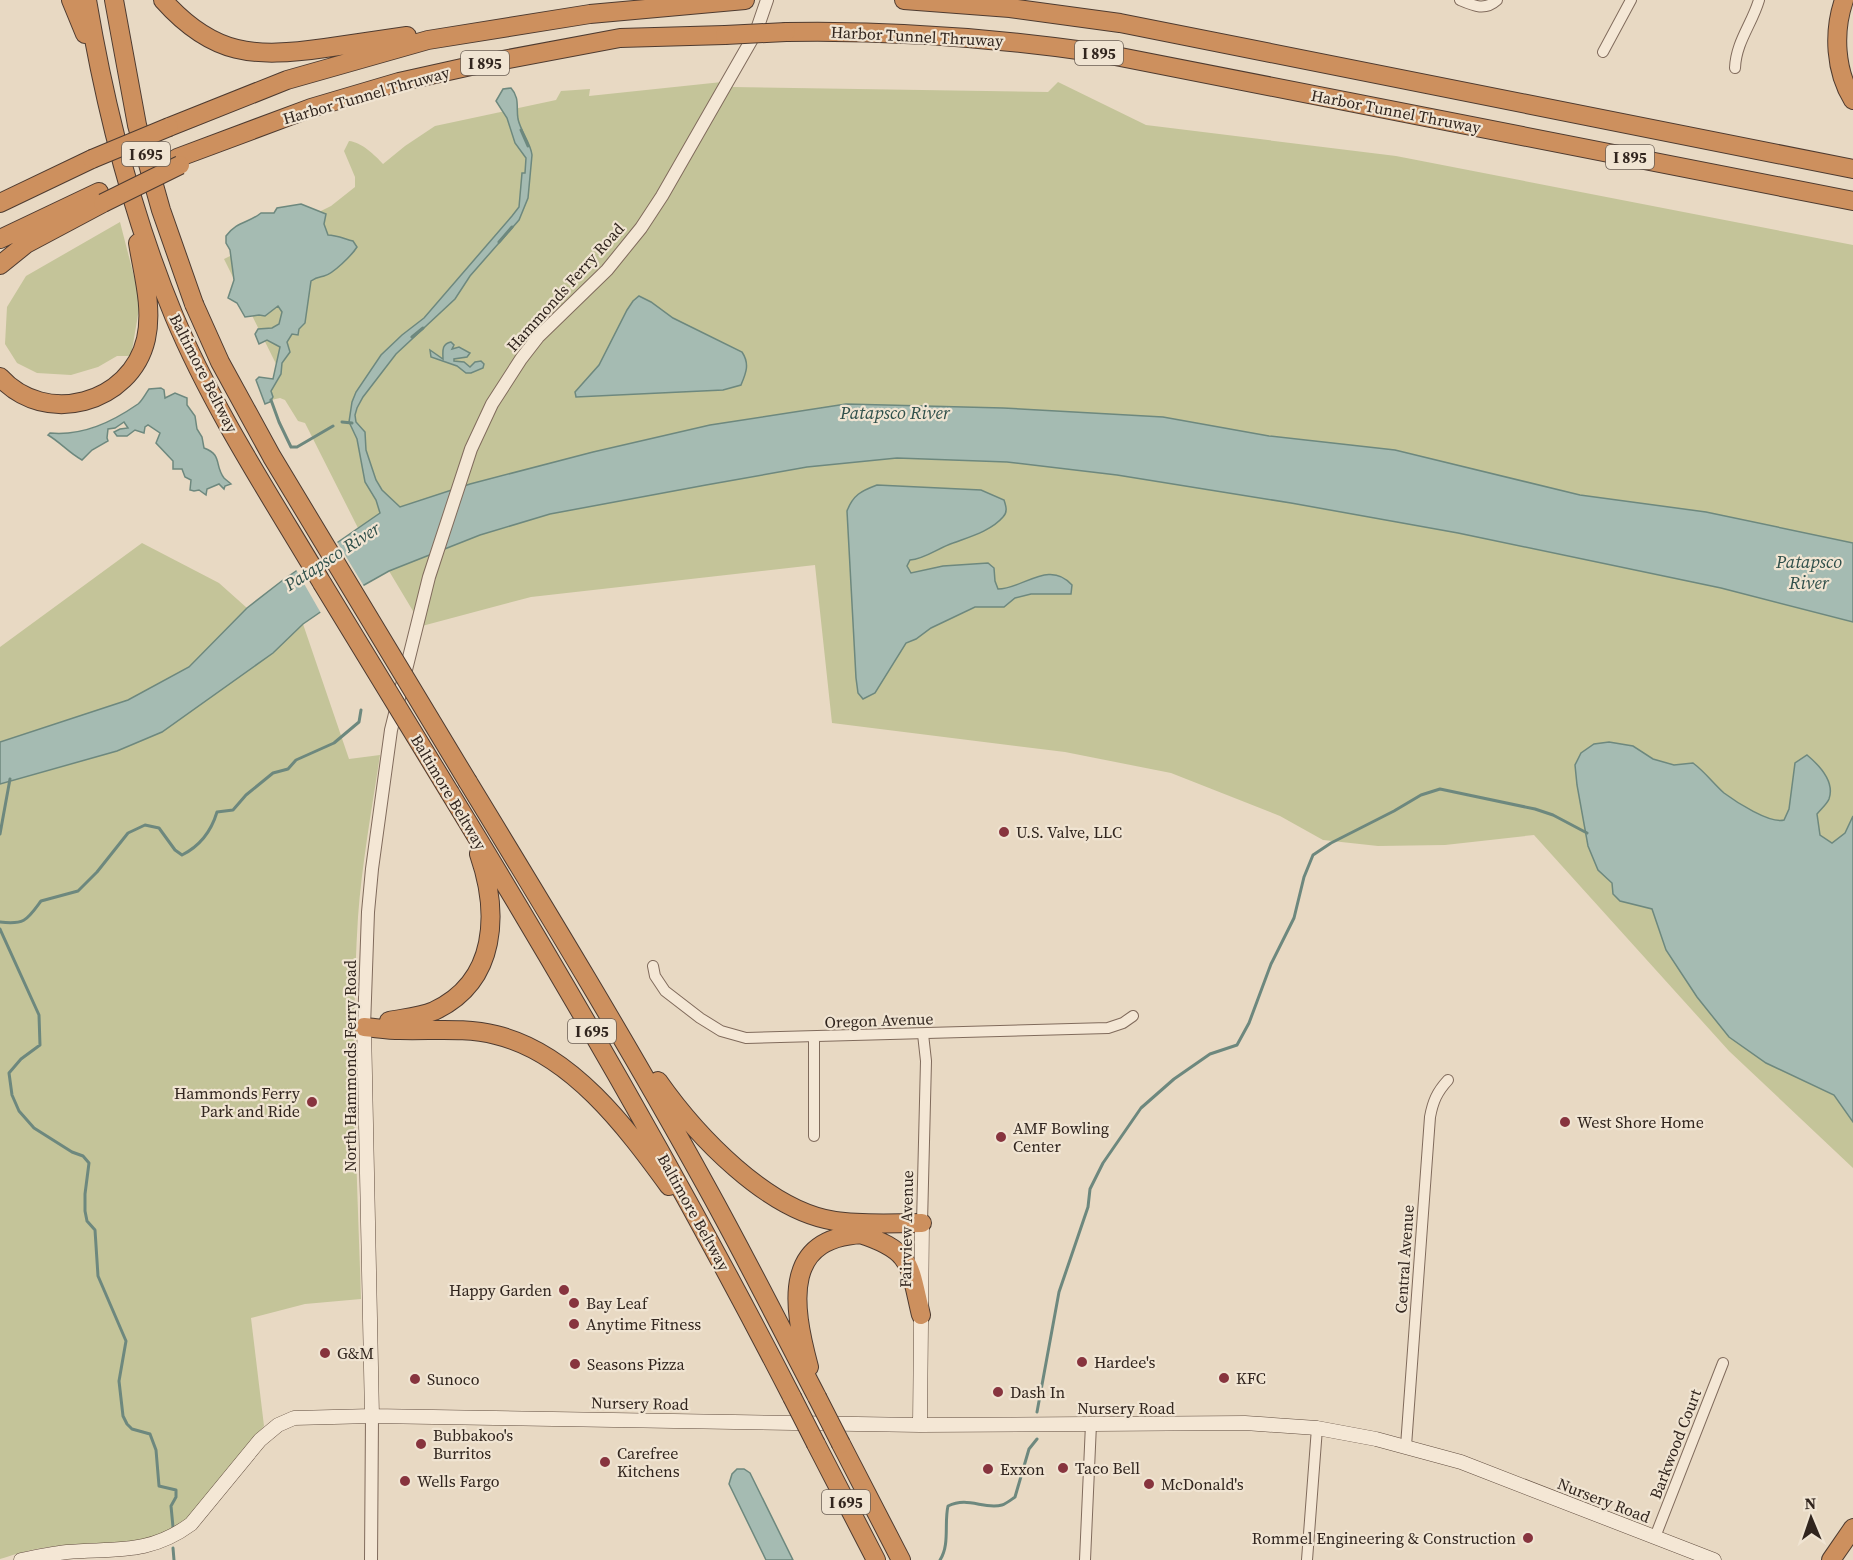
<svg xmlns="http://www.w3.org/2000/svg" width="1853" height="1560" font-family="'Source Serif 4',serif">
	<style>
		.green { fill: #c4c499 }
		.water { fill: #a5bbb2; stroke: #6d887e; stroke-width: 1.5 }
		.pier { fill: #e8d9c3 }
		.lines { fill: none; stroke-linecap: round; stroke-linejoin: round }
		.stream { stroke: #6d887e; stroke-width: 3 }
		.minor-casing { stroke: #806b5c; stroke-width: 12 }
		.tertiary-casing { stroke: #806b5c; stroke-width: 14 }
		.secondary-casing { stroke: #614d3f; stroke-width: 15 }
		.motorway-casing { stroke: #4e3b30; stroke-width: 20 }
		.minor { stroke: #f4e7d5; stroke-width: 10 }
		.tertiary { stroke: #f4e7d5; stroke-width: 12 }
		.secondary { stroke: #f4e7d5; stroke-width: 14 }
		.motorway { stroke: #cd905e; stroke-width: 18 }
		.motorway-bridge-casing { stroke: #4e3b30; stroke-width: 20; stroke-linecap: butt }
		.motorway-bridge { stroke: #cd905e; stroke-width: 18 }
		.poi-dot { fill: #87343e; stroke: #f0e4d2; stroke-width: 2 }
		.labels { text-anchor: middle; dominant-baseline: central; stroke-width: 4.5; stroke-linejoin: round; paint-order: stroke }
		.shield { fill: #f0e4d2; stroke: #6a5e54; stroke-width: 1.5 }
		.shield-label { font-size: 15px; font-weight: bold; fill: #31251e }
		.street-label { font-size: 16px; fill: #31251e; stroke: #f0e4d2 }
		.poi-label { font-size: 16px; fill: #31251e; stroke: #f0e4d2; text-anchor: start }
		.water-label { font-size: 18px; font-style: italic; fill: #2f4f4a; stroke: #f0e4d2 }
	</style>
	<rect width="100%" height="100%" fill="#e8d9c3"/>
	<path class="green" d="M722,82l10,5 316,5 10,-10 88,43 250,31 457,89v923l-124,-117 -195,-216 -89,10 -67,1 -55,-6 -43,-24 -109,-43 -106,-21 -233,-29 -17,-158 -284,32 -109,29 -33,-55 -31,-43 -53,-105 -7,-2 -13,-21 -5,-2 -9,2 2,-3 -2,-6 10,-17 -57,-115 107,-53 24,-19v-10l-11,-26 5,-10c12,1 26,14 34,23l22,-18 30,-20 121,-26 5,-9 29,-2 -1,7z
		M120,222l18,70 1,17 -8,47h-14l-19,11 -27,8 -34,-2 -20,-10 -12,-19 2,-37 19,-31z
		M142,543l77,40 28,25 56,16 46,135 31,-4c-8,53 -18,108 -22,162 -8,127 -1,254 3,382l-56,5 -54,14 13,108 -77,93c-40,31 -90,23 -138,28 -17,2 -33,7 -49,12v-912z"/>
	<path class="water" d="M511,88c9,10 5,19 7,31 3,13 13,25 14,36l-4,43 -9,22 -49,56 -15,23 -59,55 -33,43 -6,11 -2,7 1,7 9,10 1,18 10,30 6,10 18,17 70,-23 123,-32 117,-27 136,-21 157,4 160,9 106,19 126,14 185,45 126,17 147,31v79l-132,-34 -263,-55 -167,-30 -174,-28 -110,-13 -110,-4 -90,9 -101,18 -156,29 -70,21 -91,36 -48,27 -38,26 -30,29 -111,79 -45,19 -117,33v-42l128,-42 61,-33 58,-59 36,-28 97,-67 -4,-13 -11,-18 -8,-43 -8,-17 3,-20 4,-10 25,-37 21,-20 22,-17 88,-102 7,-9 3,-34h3l1,-15 -11,-15 -8,-25 -11,-17 7,-12z
		M301,204l25,10 -2,10 4,11c8,0 17,4 25,6l4,6c-5,8 -24,27 -33,29 -5,1 -8,1 -13,5l-6,42 -6,6 -1,6 -6,-1 -5,8 3,10 -8,11 -1,11 -10,17 2,6 -3,5 -5,2 -9,-24 3,-3 14,2 7,-32 -13,-7 -8,4 -4,-10 3,-5 14,-1 7,-4 3,-12 -4,-6 -13,10 -6,-1 -14,2 -8,-14 -9,-5 6,-18 -4,-30 -4,-7v-7c11,-15 23,-13 35,-23h13l3,-5z
		M639,296l12,6 22,16 69,34c8,12 4,21 -1,33l-18,5 -147,7 -1,-5 24,-27 28,-55 6,-9z
		M451,342l3,3 -2,4 7,-2 11,6 -3,4 -13,2v2l10,1 6,5 5,-5 6,-1 3,3 -1,4 -12,5h-5l-9,-7 -26,-9 -1,-7 13,9c0,-7 -2,-15 8,-17z
		M161,388l3,2 1,8 10,-5 12,5v7l8,11 2,13 5,8 2,11c19,7 10,17 20,30 2,2 5,4 7,6l-6,2 -1,3 -5,-5 -12,5 -1,6 -7,-5 -5,1 -4,-1 1,-10 -6,-3 -3,-8h-9v-8l-17,-18 4,-10 -12,-8 -3,2 -1,6 -9,-3 -8,6h-10l-3,-4 6,-3 8,-1 -4,-6 -9,6 -7,1 -1,9 1,3 -16,9 -10,10c-13,-7 -22,-18 -34,-25l2,-2c33,3 62,-11 88,-29 4,-3 8,-11 11,-15z
		M877,485l104,5 23,10c2,6 4,12 -1,17 -12,14 -34,20 -50,26 -15,5 -28,16 -43,17l-3,6 4,7 32,-7 45,-3 6,5 1,13 3,8c25,0 51,-30 74,-4l-1,9h-40l-16,4 -11,9h-29l-44,21 -15,11 -10,4 -31,50 -12,6 -5,-6 -2,-15 -9,-167c6,-16 14,-20 30,-26z
		M1609,742l24,4 20,13 21,6 19,-2c12,9 20,20 31,30 12,9 46,31 60,27l5,-11 6,-46 12,-8c12,10 28,27 22,44 -2,5 -8,10 -12,15l3,21 12,8 13,-10 8,-17v306l-19,-27 -68,-32 -37,-26 -32,-40 -31,-47 -14,-41 -32,-8 -7,-7 -1,-11 -14,-13 -10,-24 -11,-61 -2,-20 6,-12 13,-9z
		M737,1469h7l6,4 43,87h-27l-37,-76 3,-10z"/>
	<path class="pier" d="M336,540l29,48 -43,27 -27,-47z"/>
	<g class="lines">
		<path class="stream" d="M521,130l7,16
			M499,242l13,-15
			M412,337l11,-9
			M271,400l8,22 12,25h6l36,-21
			M342,422l10,1
			M0,834l10,-55
			M0,922c25,3 27,-2 41,-21l37,-10 19,-19 31,-39 17,-8 14,3 16,22 7,5c18,-9 29,-23 35,-43l16,-2 13,-15 27,-22 15,-4 8,-9 38,-17 25,-21 2,-12
			M0,929l39,86 1,30 -19,14 -12,14 3,22 7,16 15,17 38,24 11,4 6,7 -4,31v17l2,10 8,9 3,46 28,65 -7,40 4,35 4,8 5,5 18,5 6,16 3,36 17,4v7l-5,9 2,21
			M1037,1412l22,-120 29,-85 2,-18 13,-26 38,-55 33,-29 36,-25 27,-9 12,-22 22,-59 23,-46 10,-41 9,-22 18,-12 63,-32 27,-16 19,-6 95,20 18,6 34,18
			M173,1548l1,12
			M940,1560c10,-15 4,-37 8,-54 20,-10 36,4 54,-1 4,-1 10,-6 13,-8l14,-48 8,-10"/>
		<defs>
			<path id="minor" d="M1460,0c14,6 25,11 37,0
				M1603,52l28,-52
				M1735,68c1,-26 17,-44 24,-68
				M653,966l2,10 10,15 35,27 21,13 25,7 362,-10 15,-5 10,-7
				M814,1037v99
				M922,1223l4,-162 -3,-27
				M1406,1446l24,-329c3,-16 7,-25 18,-37
				M1655,1537l68,-174
				M1085,1560l6,-136
				M1307,1560l10,-132"/>
			<path id="tertiary" d="M364,1027l4,-115 4,-43 19,-139 38,-153 42,-128 21,-45 29,-45 17,-22 69,-67 34,-42 21,-32 94,-164 11,-32
				M371,1560l1,-144"/>
			<path id="secondary" d="M364,1027l8,389
				M920,1425l2,-202
				M21,1560c15,-3 30,-6 46,-8 48,-4 82,3 124,-28l69,-84 18,-15 16,-7 78,-2 548,9 325,-2 72,5 59,11 85,23 253,98"/>
			<path id="motorway" d="M71,0l14,34
				M87,0c18,107 45,215 87,316 39,93 97,181 148,267
				M114,0l23,125 24,85 33,94
				M163,0c50,56 91,58 162,48 27,-4 54,-8 82,-12
				M904,0l106,8 110,15 733,146
				M1844,0c-11,32 -9,71 9,100
				M786,32c106,-2 210,6 314,21l753,148
				M169,127l118,-47 141,-40 162,-26 155,-14
				M177,158l134,-50 88,-26 72,-16 149,-28 105,-3
				M0,203l92,-44
				M0,239l99,-47
				M0,265l26,-21 77,-41
				M0,377c45,50 131,27 146,-38 7,-31 -3,-65 -8,-96
				M468,782c81,133 162,266 237,402 39,70 75,142 112,213
				M450,793c121,198 236,398 342,604
				M389,1021c15,-3 30,-4 45,-10 64,-30 65,-99 45,-157
				M364,1027c12,1 24,3 36,3 32,1 65,-3 96,5 75,18 130,92 173,151
				M658,1081c38,54 109,130 177,140 28,4 59,2 87,2
				M860,1234c53,17 49,31 61,81
				M809,1367c-17,-63 -28,-134 62,-133
				M816,1444l60,116
				M841,1444l60,116
				M1831,1560l22,-32"/>
		</defs>
		<use href="#minor" class="minor-casing"/>
		<use href="#tertiary" class="tertiary-casing"/>
		<use href="#secondary" class="secondary-casing"/>
		<use href="#motorway" class="motorway-casing"/>
		<use href="#minor" class="minor"/>
		<use href="#tertiary" class="tertiary"/>
		<use href="#secondary" class="secondary"/>
		<use href="#motorway" class="motorway"/>
		<defs>
			<path id="motorway-bridge" d="M725,35l61,-3
				M92,159l77,-32
				M103,203l77,-38
				M194,304l26,58 52,95 196,325
				M322,583l128,210
				M792,1397l24,47
				M817,1397l24,47"/>
		</defs>
		<use href="#motorway-bridge" class="motorway-bridge-casing"/>
		<use href="#motorway-bridge" class="motorway-bridge"/>
	</g>
	<g class="poi-dot">
		<circle cx="1004" cy="832" r="6"/>
		<circle cx="312" cy="1102" r="6"/>
		<circle cx="1565" cy="1122" r="6"/>
		<circle cx="1001" cy="1137" r="6"/>
		<circle cx="564" cy="1290" r="6"/>
		<circle cx="574" cy="1303" r="6"/>
		<circle cx="574" cy="1324" r="6"/>
		<circle cx="325" cy="1353" r="6"/>
		<circle cx="1082" cy="1362" r="6"/>
		<circle cx="575" cy="1364" r="6"/>
		<circle cx="1224" cy="1378" r="6"/>
		<circle cx="415" cy="1379" r="6"/>
		<circle cx="998" cy="1392" r="6"/>
		<circle cx="421" cy="1444" r="6"/>
		<circle cx="605" cy="1462" r="6"/>
		<circle cx="1063" cy="1468" r="6"/>
		<circle cx="988" cy="1469" r="6"/>
		<circle cx="405" cy="1481" r="6"/>
		<circle cx="1149" cy="1484" r="6"/>
		<circle cx="1528" cy="1538" r="6"/>
	</g>
	<g class="labels">
		<g class="shield">
			<rect x="1075" y="41" width="48" height="24" rx="4.5"/>
			<rect x="461" y="51" width="48" height="24" rx="4.5"/>
			<rect x="122" y="142" width="48" height="24" rx="4.5"/>
			<rect x="1606" y="145" width="48" height="24" rx="4.5"/>
			<rect x="568" y="1019" width="48" height="24" rx="4.5"/>
			<rect x="822" y="1490" width="48" height="24" rx="4.5"/>
		</g>
		<g class="shield-label">
			<text x="1099" y="53">I 895</text>
			<text x="485" y="63">I 895</text>
			<text x="146" y="154">I 695</text>
			<text x="1630" y="157">I 895</text>
			<text x="592" y="1031">I 695</text>
			<text x="846" y="1502">I 695</text>
		</g>
		<g class="street-label">
			<text transform="translate(917 36) rotate(3)">Harbor Tunnel Thruway</text>
			<text transform="translate(366 95) rotate(-16)">Harbor Tunnel Thruway</text>
			<text transform="translate(1396 111) rotate(11)">Harbor Tunnel Thruway</text>
			<text transform="translate(565 287) rotate(-48)">Hammonds Ferry Road</text>
			<text transform="translate(204 373) rotate(63)">Baltimore Beltway</text>
			<text transform="translate(449 792) rotate(59)">Baltimore Beltway</text>
			<text transform="translate(879 1020) rotate(-2)">Oregon Avenue</text>
			<text transform="translate(350 1066) rotate(-90)">North Hammonds Ferry Road</text>
			<text transform="translate(694 1212) rotate(61)">Baltimore Beltway</text>
			<text transform="translate(906 1229) rotate(-89)">Fairview Avenue</text>
			<text transform="translate(1404 1259) rotate(-86)">Central Avenue</text>
			<text transform="translate(640 1403) rotate(1)">Nursery Road</text>
			<text x="1126" y="1408">Nursery Road</text>
			<text transform="translate(1675 1444) rotate(-69)">Barkwood Court</text>
			<text transform="translate(1604 1500) rotate(21)">Nursery Road</text>
		</g>
		<g class="poi-label">
			<text x="1016" y="832">U.S. Valve, LLC</text>
			<text x="300" y="1093" text-anchor="end">Hammonds Ferry<tspan x="300" dy="18">Park and Ride</tspan></text>
			<text x="1577" y="1122">West Shore Home</text>
			<text x="1013" y="1128">AMF Bowling<tspan x="1013" dy="18">Center</tspan></text>
			<text x="552" y="1290" text-anchor="end">Happy Garden</text>
			<text x="586" y="1303">Bay Leaf</text>
			<text x="586" y="1324">Anytime Fitness</text>
			<text x="337" y="1353">G&amp;M</text>
			<text x="1094" y="1362">Hardee's</text>
			<text x="587" y="1364">Seasons Pizza</text>
			<text x="1236" y="1378">KFC</text>
			<text x="427" y="1379">Sunoco</text>
			<text x="1010" y="1392">Dash In</text>
			<text x="433" y="1435">Bubbakoo's<tspan x="433" dy="18">Burritos</tspan></text>
			<text x="617" y="1453">Carefree<tspan x="617" dy="18">Kitchens</tspan></text>
			<text x="1075" y="1468">Taco Bell</text>
			<text x="1000" y="1469">Exxon</text>
			<text x="417" y="1481">Wells Fargo</text>
			<text x="1161" y="1484">McDonald's</text>
			<text x="1516" y="1538" text-anchor="end">Rommel Engineering &amp; Construction</text>
		</g>
		<g class="water-label">
			<text x="895" y="412">Patapsco River</text>
			<text transform="translate(332 556) rotate(-33)">Patapsco River</text>
			<text x="1809" y="561">Patapsco<tspan x="1809" dy="21">River</tspan></text>
		</g>
	</g>
	<g transform="translate(1811 1518) rotate(358)" stroke="#f0e4d2" stroke-width="4.5" paint-order="stroke">
	<path d="M0-4.5L10 22L0 15L-10 22Z" fill="#31251e"/>
	<text y="-9" font-size="16" font-weight="bold" text-anchor="middle" fill="#31251e">N</text>
	</g>
</svg>
